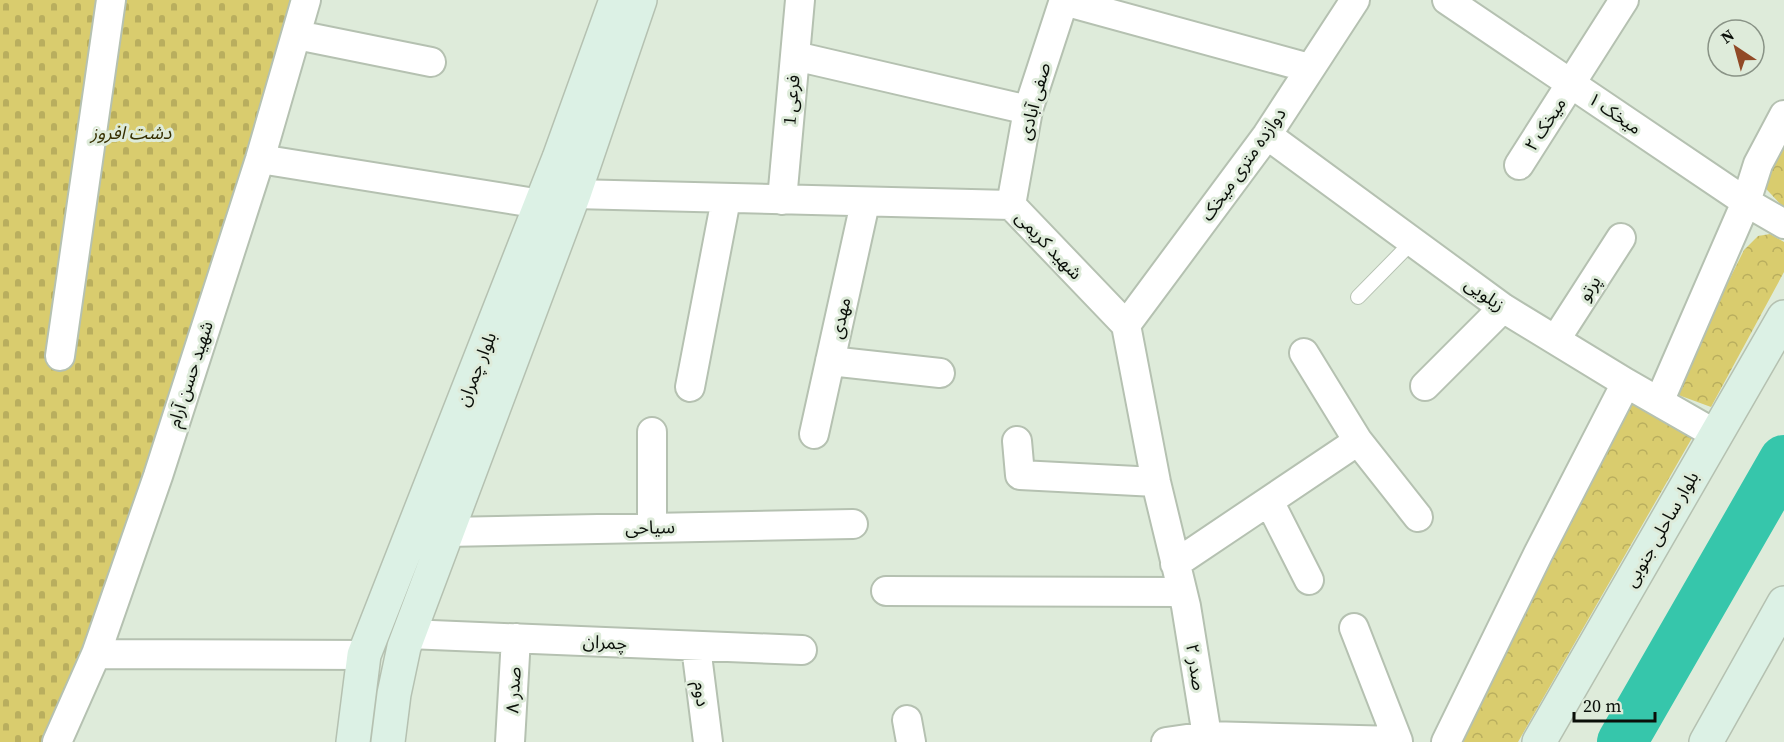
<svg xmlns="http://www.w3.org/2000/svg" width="1784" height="742" font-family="'Source Serif 4','Noto Sans Arabic',serif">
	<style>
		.forest { fill: url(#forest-crowns) }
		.cemetery { fill: url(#cemetery-stones) }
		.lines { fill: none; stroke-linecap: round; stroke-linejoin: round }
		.river { stroke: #36c6ab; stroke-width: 50 }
		.lane-casing { stroke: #b5c1b1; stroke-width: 16 }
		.street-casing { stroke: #b5c1b1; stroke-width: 32 }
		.secondary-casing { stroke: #b5c1b1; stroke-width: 36 }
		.lane { stroke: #fff; stroke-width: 14 }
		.street { stroke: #fff; stroke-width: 28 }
		.secondary { stroke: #dcf1e5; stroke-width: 33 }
		.labels { text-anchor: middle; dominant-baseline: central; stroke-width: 6; stroke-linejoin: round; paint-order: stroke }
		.street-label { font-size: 18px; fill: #0a0f09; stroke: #deebda }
		.park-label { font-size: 18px; font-style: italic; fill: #352f01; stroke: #deebda }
	</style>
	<defs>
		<pattern id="forest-crowns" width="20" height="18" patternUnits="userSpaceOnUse" patternTransform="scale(1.5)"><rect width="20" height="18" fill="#d9cc6e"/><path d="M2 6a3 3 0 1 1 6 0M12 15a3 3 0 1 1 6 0" fill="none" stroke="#b9ae5e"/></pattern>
		<pattern id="cemetery-stones" width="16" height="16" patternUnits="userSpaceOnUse" patternTransform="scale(1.5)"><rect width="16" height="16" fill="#d9cc6e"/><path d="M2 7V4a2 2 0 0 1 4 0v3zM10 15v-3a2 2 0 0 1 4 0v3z" fill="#b9ae5e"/></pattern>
	</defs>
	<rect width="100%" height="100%" fill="#deebda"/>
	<path class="forest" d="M1784,127v81l-28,-30z
		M1770,234l14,8v30l-73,135 -38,-14 71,-143 14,-14z
		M1632,400l60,38 -174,304h-56l64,-134z"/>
	<path class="cemetery" d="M0,0h306l-249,742h-57z"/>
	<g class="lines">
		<path class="river" d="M1622,742l162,-282"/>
		<defs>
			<path id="lane" d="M1358,297l54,-55"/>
			<path id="street" d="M1447,0l299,202 38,22
				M1064,1l245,67
				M297,35l134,27
				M795,56l233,54
				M1267,135l236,173 123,75 89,51
				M260,159l281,45
				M1519,165l105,-165
				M574,194l437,11 115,120 30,157 30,124 22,136
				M782,200l18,-200
				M1011,205l17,-95 36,-110
				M1126,325l141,-190 88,-135
				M1556,339l65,-101
				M1304,353l54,88 60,76
				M60,356l51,-356
				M830,361l110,12
				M1425,386l78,-78
				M690,387l36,-188
				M1659,402l87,-200 12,-38 26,-49
				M814,434l51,-231
				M1017,441l3,34 136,7
				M1269,501l40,79
				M652,527v-95
				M446,532l407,-8
				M1175,564l183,-123
				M886,591l296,1
				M408,634l394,16
				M696,647l12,95
				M96,654l268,1
				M907,720l4,22
				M57,742l39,-88 62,-178 102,-317 46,-159
				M510,742l6,-104
				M1166,742l41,-6 191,5 -44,-113
				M1446,742l92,-188 88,-171"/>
			<path id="secondary" d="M353,742l11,-87 195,-497 57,-158
				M388,742l6,-48 10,-47 170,-453 66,-194
				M1539,742l245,-425
				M1706,742l78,-139"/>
		</defs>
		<use href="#lane" class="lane-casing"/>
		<use href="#street" class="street-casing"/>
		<use href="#secondary" class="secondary-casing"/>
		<use href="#lane" class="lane"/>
		<use href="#street" class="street"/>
		<use href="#secondary" class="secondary"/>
	</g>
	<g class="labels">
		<g class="street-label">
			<text transform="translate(791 100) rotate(-85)">فرعی 1</text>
			<text transform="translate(1034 101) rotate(-75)">صفی آبادی</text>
			<text transform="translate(1615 113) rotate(34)">میخک ۱</text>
			<text transform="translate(1545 124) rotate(-57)">میخک ۲</text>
			<text transform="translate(1243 164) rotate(-55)">دوازده متری میخک</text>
			<text transform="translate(1049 245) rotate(46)">شهید کریمی</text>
			<text transform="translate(1589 288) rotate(-57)">پرتو</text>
			<text transform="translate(1485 294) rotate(35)">زیلویی</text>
			<text transform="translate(840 318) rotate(-78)">مهدی</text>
			<text transform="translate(476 369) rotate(-68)">بلوار چمران</text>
			<text transform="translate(190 374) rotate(-72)">شهید حسن آرام</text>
			<text transform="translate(650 527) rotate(-1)">سیاحی</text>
			<text transform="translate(1661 529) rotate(-60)">بلوار ساحلی جنوبی</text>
			<text transform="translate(605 642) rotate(3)">چمران</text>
			<text transform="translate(1196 667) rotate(81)">صدر ۲</text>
			<text transform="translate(513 690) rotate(-87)">صدر ۸</text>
			<text transform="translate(702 694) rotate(83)">دوم</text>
		</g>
		<g class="park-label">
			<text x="131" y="132">دشت افروز</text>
		</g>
	</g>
	<g transform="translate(1736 48) rotate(324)"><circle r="28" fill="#deebda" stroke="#899386" stroke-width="1.5"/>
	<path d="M0-4.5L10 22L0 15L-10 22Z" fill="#914926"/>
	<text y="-9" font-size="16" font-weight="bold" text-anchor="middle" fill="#0a0f09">N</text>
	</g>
	<path d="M1574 712v9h81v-9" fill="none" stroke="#0a0f09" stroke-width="3"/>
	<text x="1583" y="712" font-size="18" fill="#0a0f09" stroke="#deebda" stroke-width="4.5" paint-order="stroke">20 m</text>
</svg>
